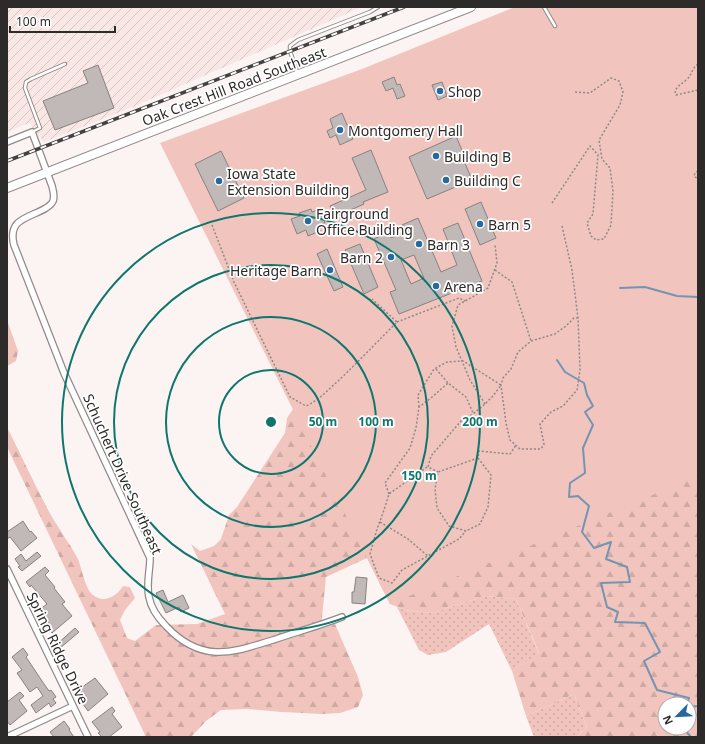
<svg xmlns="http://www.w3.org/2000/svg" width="705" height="744" font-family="'Noto Sans',sans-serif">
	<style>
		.industrial { fill: url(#industrial-furrows) }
		.grass { fill: url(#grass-dots) }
		.forest { fill: url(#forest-firs); fill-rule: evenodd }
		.park { fill: #f1c5bd }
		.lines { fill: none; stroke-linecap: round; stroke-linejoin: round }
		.stream { stroke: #7494b2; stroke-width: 2 }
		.building { fill: #c1b9b8; stroke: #888180; fill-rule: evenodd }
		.lane-casing { stroke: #918a89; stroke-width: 4.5 }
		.street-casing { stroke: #918a89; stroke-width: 8 }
		.secondary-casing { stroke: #918a89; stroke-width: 10 }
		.path { stroke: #8d8887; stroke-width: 1.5; stroke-dasharray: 2 2; stroke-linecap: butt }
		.lane { stroke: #fff; stroke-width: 2.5 }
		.street { stroke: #fff; stroke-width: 5.5 }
		.secondary { stroke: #fff; stroke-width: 8 }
		.rail-casing { stroke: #444241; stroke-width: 3.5 }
		.rail { stroke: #fff; stroke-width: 2; stroke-dasharray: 6; stroke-linecap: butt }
		.ring { fill: none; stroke: #0f766e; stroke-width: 2 }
		.poi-dot { fill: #27699f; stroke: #fff; stroke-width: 1.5 }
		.labels { text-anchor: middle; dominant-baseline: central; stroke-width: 3.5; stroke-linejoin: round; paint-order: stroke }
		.street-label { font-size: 14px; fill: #2d2b2a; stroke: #fff }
		.poi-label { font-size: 14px; fill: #2d2b2a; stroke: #fff; text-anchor: start }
		.centre { fill: #0f766e; stroke: #fff; stroke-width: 2 }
		.ring-label { font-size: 12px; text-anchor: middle; font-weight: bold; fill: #0f766e; stroke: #fff; stroke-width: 3.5; stroke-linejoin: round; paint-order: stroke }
	</style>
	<defs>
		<pattern id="industrial-furrows" width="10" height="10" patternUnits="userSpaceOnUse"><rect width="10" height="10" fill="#f8e7e4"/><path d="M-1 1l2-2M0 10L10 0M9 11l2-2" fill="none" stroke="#d5c6c4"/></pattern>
		<pattern id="grass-dots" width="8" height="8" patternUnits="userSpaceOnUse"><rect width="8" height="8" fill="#f1c5bd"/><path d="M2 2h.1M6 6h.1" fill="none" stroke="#cfa9a3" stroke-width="1.8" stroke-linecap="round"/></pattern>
		<pattern id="forest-firs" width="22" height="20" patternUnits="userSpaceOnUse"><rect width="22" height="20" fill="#f1c5bd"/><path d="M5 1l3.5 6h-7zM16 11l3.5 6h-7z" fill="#cfa9a3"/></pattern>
	</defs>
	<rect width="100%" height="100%" fill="#fcf4f3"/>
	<path class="industrial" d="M7,7h355l-234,102 -84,33 -15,-19 -22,9z"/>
	<path class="grass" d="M486,596l30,3 23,55 -27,17 -23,-47 -43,28 -18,3 -9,-5 -22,-43 8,3 25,3z
		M574,694l13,33 -10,10h-43l-8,-21z"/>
	<path class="forest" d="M698,54v683h-121l10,-10 -13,-33 -48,22 -14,-45 27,-18 -23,-54 -30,-3 -56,17 -25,-3 -15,-6 -23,-46 -41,19 -4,40 1,11 12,-4 23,53 5,18 -5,12 -18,6 -18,1 -40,-2 -35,-3 -26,1 -15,11 -15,16h-45l-139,-290v-20c15,30 29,61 45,90 8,14 18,27 26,42 4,10 7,30 15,36 11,9 24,1 30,-9l7,1 5,11 -10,12 -5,10 7,18 8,3 21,-16 41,-1 28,-10 -34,-70 9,7 14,-5 7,-7 8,-24 8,-8 48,-74 2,-15 6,-9 15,2zM665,704h24v24h-24z
		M7,320l11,31 -2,10 -9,5z"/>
	<path class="park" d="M515,7h183v469l-308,128 -230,-461 202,-74z"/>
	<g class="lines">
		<path class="stream" d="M620,288l25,-1 32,9 21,1
			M557,360l8,12 19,11 3,12 6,11 -8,6 8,13 -10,23 2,25 -15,10 -1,14 9,-1 11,10 -7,26 12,16 17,-6 -5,17 21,8 3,15 -29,1 6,24 11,5 -3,10 30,1 15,29 -16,9 13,29 32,8 -2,6
			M689,707l9,-1
			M683,728l8,9"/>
	</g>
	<path class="building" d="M98,65l16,43 -59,22 -12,-29 45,-18 -5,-12z
		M394,77l3,8 3,-1 5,12 -8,3 -4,-11 -7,3 -4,-9z
		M442,82l5,14 -9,4 -6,-15z
		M342,113l11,26 -13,6 -4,-10 -6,3 -3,-7 6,-3 -3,-9z
		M456,136l8,19 -2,1 10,24 -45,19 -18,-42z
		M371,150l17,42 -25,10 1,2 -29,13 -5,-11 36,-16 -14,-32z
		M221,151l23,47 -26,13 -23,-47z
		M481,202l15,36 -16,7 -15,-36z
		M311,209l1,3 8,-3 5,14 -7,2 2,6 -12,5 -2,-6 -9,4 -6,-15 9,-3 -1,-3z
		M418,218l23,54 16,-7 -14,-36 15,-6 24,58 -83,33 -9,-22 6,-2 -22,-51 15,-7 2,6 14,-6 -3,-7zM414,255l10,23 -13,6 -10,-24z
		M360,244l18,43 -14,7 -19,-44z
		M327,249l16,38 -9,4 -17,-37z
		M23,521l7,11 1,-1 6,7 -16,13 -11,-14 -3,2v-7z
		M37,552l4,4 -19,15 -4,-4 2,-1 -5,-7 6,-5 5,7z
		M45,567l4,4 -4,4 10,12 -1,1 11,14 -3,2 10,12 -20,17 -6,-7 3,-3 -10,-13 8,-6 -16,-19 -1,2 -4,-5z
		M356,577l11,1 -2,26 -13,-1v-11h2z
		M163,590l5,12 15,-7 6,13 -8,4 -2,-5 -13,6 -10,-20z
		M75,628l4,4 -20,17 -3,-4z
		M23,648l5,7 -2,2 16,24 7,10 2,-1 5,7 -3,2 3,4 -5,4 -2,-4 -13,10 -5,-8 12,-9 -6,-9 -7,5 -13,-19 5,-3 -10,-13z
		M95,678l13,16 -20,17 -5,-7 3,-3 -8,-11z
		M20,692l4,4 -5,4 8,11 -17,14 -3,-4v-19z
		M112,707l3,4 -3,3 10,13 -13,10h-7l-4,-4 2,-1 -8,-10z
		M64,721l6,8 -1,1 5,7h-20l-4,-5z"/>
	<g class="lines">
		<defs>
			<path id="lane" d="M544,7l11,19
				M297,72l-7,-21v-5l8,-6 72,-28 8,-5
				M32,132l8,-4 -15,-40 1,-6 5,-3 34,-15"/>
			<path id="street" d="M7,142l25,-10 20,54c1,4 3,10 1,15 -1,3 -4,5 -7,7 -16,10 -39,10 -32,37l50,128 86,185c0,13 -4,26 -1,39 2,11 9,21 17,29 13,14 30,25 50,26 19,1 39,-7 57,-12 23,-8 46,-14 69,-23
				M7,569l81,168
				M7,737l66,-31"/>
			<path id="secondary" d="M7,188l464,-181"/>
		</defs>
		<use href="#lane" class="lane-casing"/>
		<use href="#street" class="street-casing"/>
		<use href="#secondary" class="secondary-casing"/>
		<path class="path" d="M698,64c-7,5 -6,12 -12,16 -4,4 -8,5 -11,11l1,4 22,-5
			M698,171l-3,2 -1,3 4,3
			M552,203l38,-57 8,9 -5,59 -6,9 4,13 5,4 8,-1 7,-14 2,-34 -3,-23 -8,-9 -3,-19 21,-35 3,-13 -4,-11 -8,-3 -21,15 -16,-1
			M212,225l22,57 56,115 16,9c13,-6 22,-16 32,-25 20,-19 39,-39 59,-59l-25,-23
			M562,226l10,44 6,48 2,52 -3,20 -14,16 -12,6 -11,12 4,20 -3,5h-21l-10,-9 -4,-17 -5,-38 2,-7 8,-9 7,-17 13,-11 24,-7 11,-8 8,-8h4
			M495,270l17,12 19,59
			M397,322l62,-24 6,3
			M436,369l12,14
			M485,404l-15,-24 -14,-33 -4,-21 6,-21 30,-17 9,-25 -2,-18
			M419,407l-1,-12 16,-26 13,-7 16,-1 38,24 -8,11 -8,8 -12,10 -12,7 -30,35 -3,11 10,5
			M478,458l-40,14 -3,17 2,19 12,18 17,5 14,-7 8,-17 3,-32 -13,-17 1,-7 31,3 6,-9
			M427,467l-38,27 -6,19 -6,16 -7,25 9,24 13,5 10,-13 57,-31 7,-8
			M389,494l-4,-11 25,-35 6,-20 3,-21 12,-9 17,-15 18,14 7,16
			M380,522l28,17 20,17"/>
		<use href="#lane" class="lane"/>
		<use href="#street" class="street"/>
		<use href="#secondary" class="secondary"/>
		<defs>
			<path id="rail" d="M7,161l397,-154"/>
		</defs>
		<use href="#rail" class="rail-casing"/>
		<use href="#rail" class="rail"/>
	</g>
	<g class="ring">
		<circle cx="271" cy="422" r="52"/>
		<circle cx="271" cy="422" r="105"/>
		<circle cx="271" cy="422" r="157"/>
		<circle cx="271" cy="422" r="209"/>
	</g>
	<g class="poi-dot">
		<circle cx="440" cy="91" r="4"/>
		<circle cx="340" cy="130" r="4"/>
		<circle cx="436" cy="156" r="4"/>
		<circle cx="446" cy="180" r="4"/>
		<circle cx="219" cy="181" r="4"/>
		<circle cx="308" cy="221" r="4"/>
		<circle cx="480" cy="224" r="4"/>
		<circle cx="419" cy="244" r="4"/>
		<circle cx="391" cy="257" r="4"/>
		<circle cx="330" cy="270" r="4"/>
		<circle cx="436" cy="286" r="4"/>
	</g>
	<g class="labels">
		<g class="street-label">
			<text transform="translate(234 86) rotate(-21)">Oak Crest Hill Road Southeast</text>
			<text transform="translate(123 474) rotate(66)">Schuchert Drive Southeast</text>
			<text transform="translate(58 648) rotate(64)">Spring Ridge Drive</text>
		</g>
		<g class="poi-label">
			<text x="448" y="91">Shop</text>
			<text x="348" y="130">Montgomery Hall</text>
			<text x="444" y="156">Building B</text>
			<text x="227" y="173">Iowa State<tspan x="227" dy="16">Extension Building</tspan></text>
			<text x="454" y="180">Building C</text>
			<text x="316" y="213">Fairground<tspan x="316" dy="16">Office Building</tspan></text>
			<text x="488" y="224">Barn 5</text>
			<text x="427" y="244">Barn 3</text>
			<text x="383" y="257" text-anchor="end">Barn 2</text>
			<text x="322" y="270" text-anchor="end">Heritage Barn</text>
			<text x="444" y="286">Arena</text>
		</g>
	</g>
	<circle cx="271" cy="422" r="6" class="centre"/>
	<g class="ring-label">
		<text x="323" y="426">50 m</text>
		<text x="376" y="426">100 m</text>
		<text x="480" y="426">200 m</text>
		<text x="419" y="480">150 m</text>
	</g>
	<rect width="705" height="744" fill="none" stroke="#2d2b2a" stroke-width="16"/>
	<g transform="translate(677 716) rotate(246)"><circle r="19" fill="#ffffff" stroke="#abaaaa"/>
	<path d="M0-3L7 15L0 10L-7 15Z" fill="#27699f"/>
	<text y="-6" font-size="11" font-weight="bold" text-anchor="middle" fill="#2d2b2a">N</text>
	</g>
	<path d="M10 26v6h105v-6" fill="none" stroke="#2d2b2a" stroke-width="2"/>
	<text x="16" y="26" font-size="12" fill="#2d2b2a" stroke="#ffffff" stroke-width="3" paint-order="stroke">100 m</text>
</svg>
